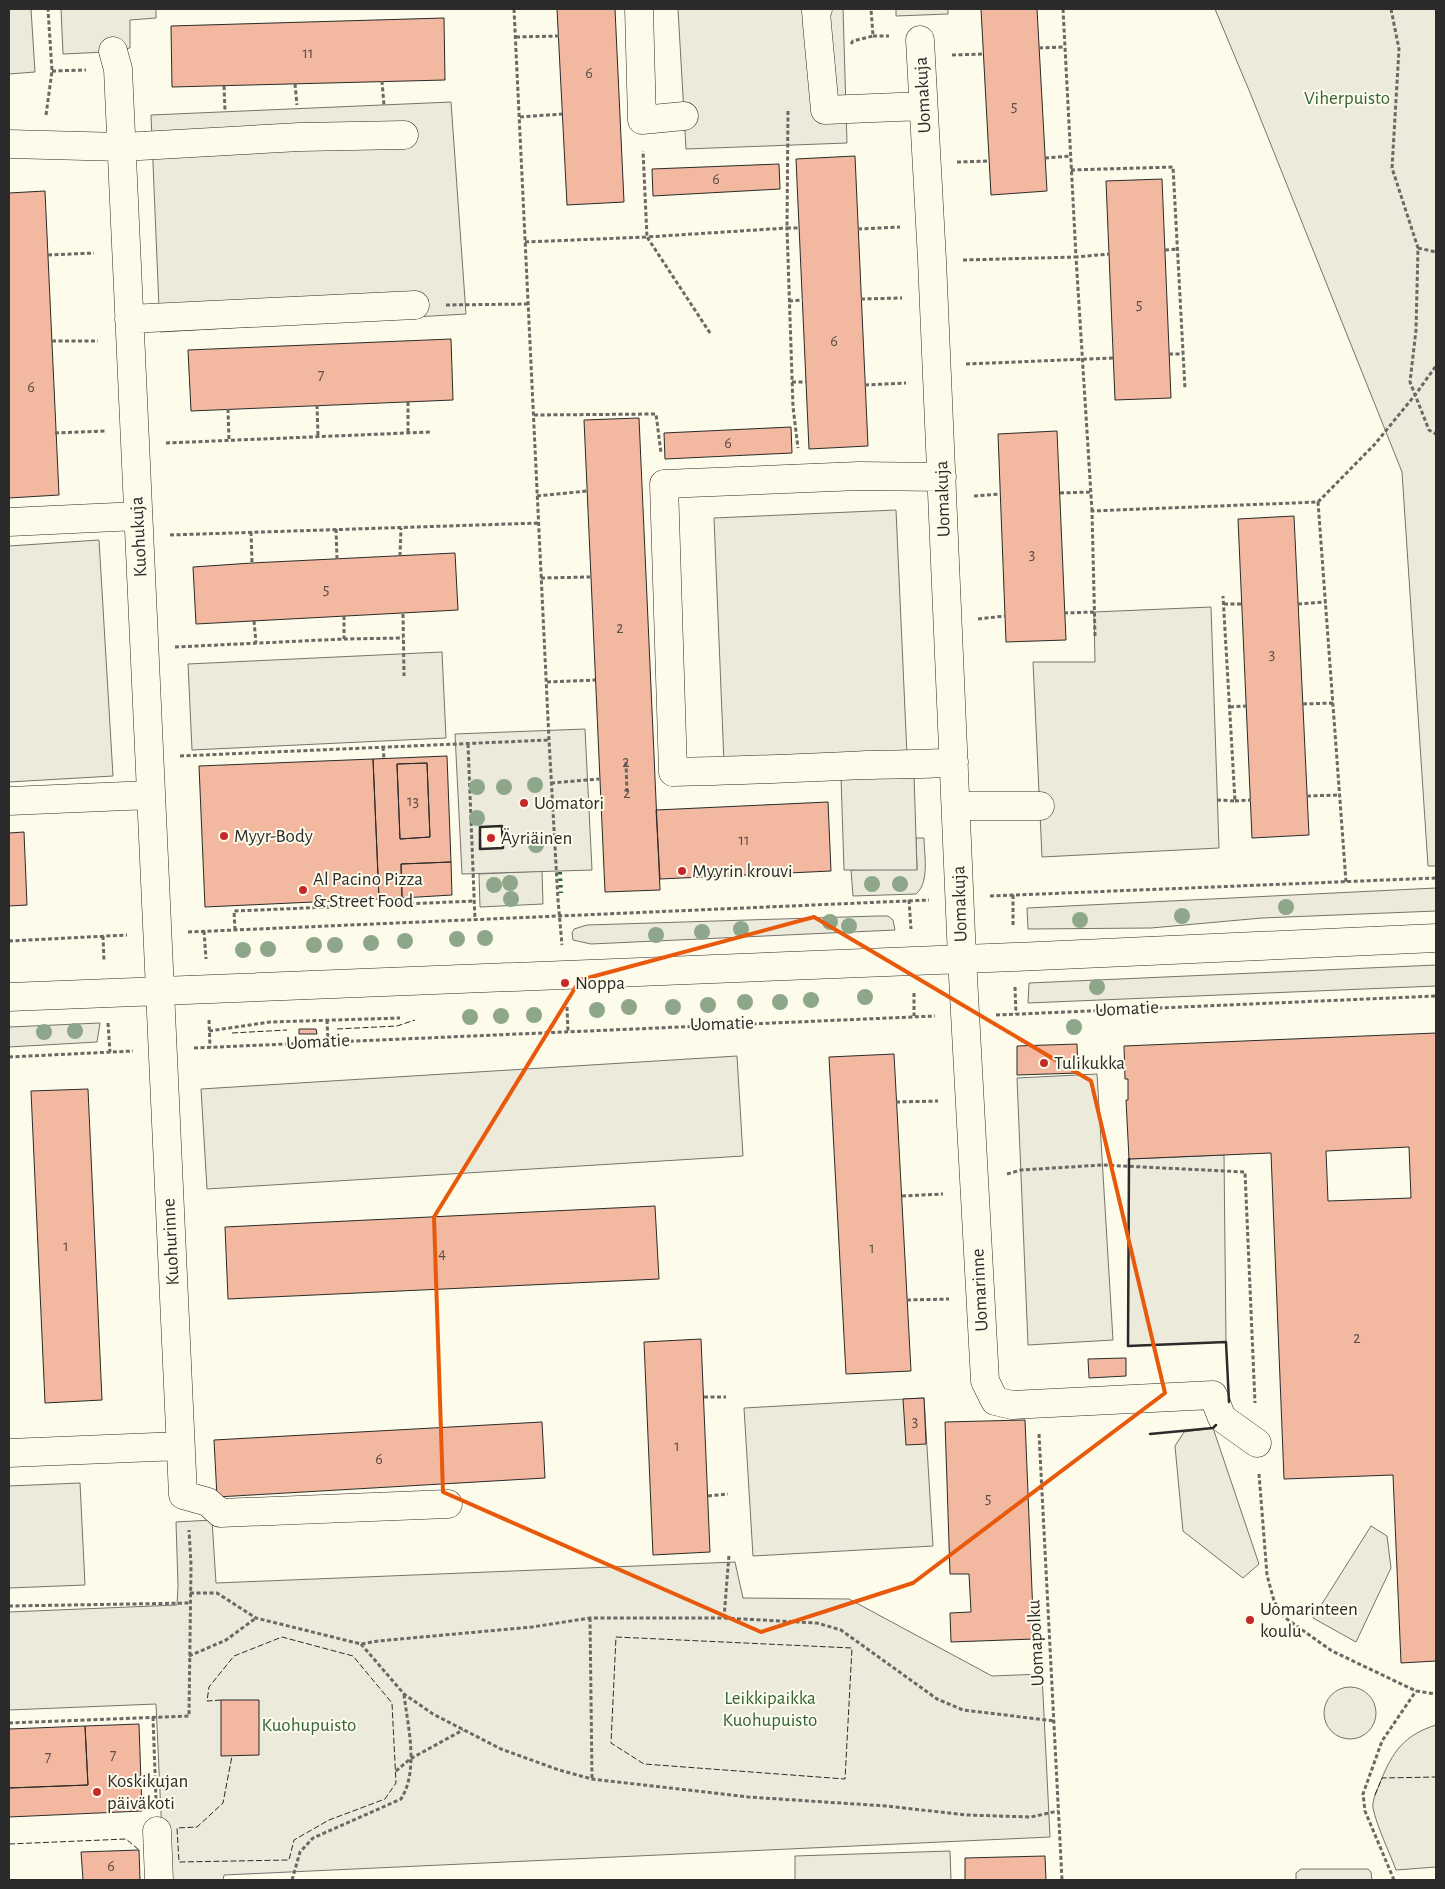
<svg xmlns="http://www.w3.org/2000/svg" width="1445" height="1889" font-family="'Alegreya Sans',sans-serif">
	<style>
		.green { fill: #ecebdb; stroke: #74746e }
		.parking { fill: #eceadb; stroke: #74746e; fill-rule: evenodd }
		.building { fill: #f2b8a0; stroke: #2b2b2b; fill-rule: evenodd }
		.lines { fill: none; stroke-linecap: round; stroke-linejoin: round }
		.minor-casing { stroke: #2b2b2b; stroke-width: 29 }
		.path { stroke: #6a6964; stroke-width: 3; stroke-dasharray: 4 2.5; stroke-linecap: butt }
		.minor { stroke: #fdfbea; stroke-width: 28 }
		.hedge { stroke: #34623c; stroke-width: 4; stroke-dasharray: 2.5 4; stroke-linecap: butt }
		.fence { stroke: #2b2b2b; stroke-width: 1; stroke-dasharray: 6 2.5; stroke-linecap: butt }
		.wall { stroke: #2b2b2b; stroke-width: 2.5 }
		.tree { fill: #8ea78a }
		.marked { fill: none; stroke: #e8590c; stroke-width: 4; stroke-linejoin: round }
		.poi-dot { fill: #c62828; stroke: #fdfbea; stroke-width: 2 }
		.labels { text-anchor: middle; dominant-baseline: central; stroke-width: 4; stroke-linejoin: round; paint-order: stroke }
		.number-label { font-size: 16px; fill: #5d4e48 }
		.street-label { font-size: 19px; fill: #2b2b2b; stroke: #fdfbea }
		.park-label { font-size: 19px; fill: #34623c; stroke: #fdfbea }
		.poi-label { font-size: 19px; fill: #2b2b2b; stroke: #fdfbea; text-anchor: start }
	</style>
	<rect width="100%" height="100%" fill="#fdfbea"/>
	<path class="green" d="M1215,9h221v857h-8l-26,-394 -151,-377z
		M916,838h8c0,16 6,44 -8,56l-63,2 -2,-26 66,-1z
		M542,871l1,33 -63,3 -1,-33z
		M1436,888v23l-174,7 -111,10 -123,1 -1,-21z
		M877,916h11l5,4 2,10 -304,14 -18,-4 -1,-7 2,-4 13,-4z
		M1436,965v21l-408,17 1,-20z
		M100,1023l-3,19 -88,5v-20z
		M1224,1155l2,187 -98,4 1,-187z
		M1213,1428l46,136 -16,14 -60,-47 -8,-85 9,-14z
		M212,1520l4,63 519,-21 8,36 106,1 143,77 50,-2 8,163 -826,38 -1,5h-59l-8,-176 -147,6v-98l168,-7 1,-19 -2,-64z
		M1371,1526l16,10 4,32 -35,74 -43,-24z
		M1324 1713a26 26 0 1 1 52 0a26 26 0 1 1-52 0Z
		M1436,1725v142l-40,3c-7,-19 -19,-43 -23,-62 -1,-8 4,-18 7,-25 12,-31 24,-48 56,-58z
		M1301,1869h67l3,3 1,8h-76v-7z"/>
	<path class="parking" d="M9,9h22l4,63 -26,2z
		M61,9h95v9l-26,2v28l-24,4 -43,2z
		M678,9h165l4,134 -161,6z
		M896,9h52v5l-52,2z
		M451,102l15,212 -306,18 -9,-217z
		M896,510l11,245 -183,8 -10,-245z
		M99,540l14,236 -104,6v-236z
		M1211,607l8,241 -177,9 -9,-195h62l-1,-50z
		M442,652l4,86 -254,12 -4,-86z
		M585,729l7,141 -130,4 -7,-140zM502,826l1,22 -22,1 -1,-22z
		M914,774l3,96h-73l-3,-93z
		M737,1056l6,100 -536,33 -6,-100z
		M1097,1074l16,266 -85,5 -11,-267z
		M924,1398l9,148 -180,10 -9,-148z
		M80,1483l5,102 -76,3v-102z
		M950,1851l1,29h-156v-24z"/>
	<path class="building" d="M557,9h58l9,193 -57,3z
		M981,9h56l10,182 -56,4z
		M444,18l1,62 -273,7 -1,-61z
		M855,156l13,290 -59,3 -13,-290z
		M779,164l1,25 -127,7 -1,-27z
		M1162,179l9,219 -56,2 -9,-219z
		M45,191l14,304 -50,3v-305z
		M451,339l2,61 -262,11 -3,-61z
		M639,418l21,472 -55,2 -21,-472z
		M791,427l1,26 -127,6 -1,-26z
		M1057,431l9,209 -60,2 -8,-208z
		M1294,516l15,319 -57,3 -14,-319z
		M455,553l3,57 -262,14 -3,-57 59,-4z
		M447,756l4,106 -50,2 1,34 -23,1 -6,-140zM427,763l3,74 -30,2 -3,-75z
		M373,759l6,140 -174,8 -6,-141z
		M427,763l3,74 -30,2 -3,-75z
		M828,802l3,69 -171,8 -4,-69z
		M24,832l3,73 -18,1v-73z
		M451,862l1,33 -50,3 -1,-34z
		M299,1029h17l1,5h-18z
		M1436,1033v628l-35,2 -8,-188 -109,4 -13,-326 -142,6 -3,-59h2v-21h-3l-1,-33zM1409,1147l2,51 -83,3 -2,-50z
		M1077,1044l1,29 -61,2v-29z
		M894,1054l17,317 -65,3 -17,-317z
		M88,1089l14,311 -57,3 -14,-312z
		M655,1206l4,73 -431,20 -3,-72z
		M701,1339l9,213 -57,3 -9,-213z
		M1124,1358h2v18l-37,2 -1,-19z
		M924,1398l2,46 -20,1 -3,-46z
		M1025,1420l9,219 -83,3 -1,-29 21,-1 -2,-38h-19l-5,-152z
		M542,1422l3,56 -328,19 -3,-57z
		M221,1700h38v55l-38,1z
		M139,1724l3,87 -133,6v-29l79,-3 -3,-59z
		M85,1726l3,59 -79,3v-59z
		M139,1850l1,30h-57l-2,-28z
		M1045,1856l1,24h-81v-22z"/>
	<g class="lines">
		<defs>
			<path id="minor" d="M639,9l3,111 42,-4
				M818,9l-2,2 1,13 8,86 98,-4
				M920,40l12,220 30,698 23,423 10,20 17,4 201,-10 9,23 35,25
				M113,51l5,18 65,1426 25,7 12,11 228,-9
				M9,144l113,3 178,-10 104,-2
				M129,319l286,-14
				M942,477l-83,-1 -195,8 9,288c65,-1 128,-4 193,-7 29,-1 58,0 88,-3
				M9,522l129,-6
				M9,801l141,-6
				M956,806h84
				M9,997l1005,-40 422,-19
				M9,1453l171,-7
				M157,1831l2,49"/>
		</defs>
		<use href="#minor" class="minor-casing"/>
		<path class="path" d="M514,9l35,731 9,160 4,45
			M1063,9l13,248 33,-3
			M1391,9l8,40 -7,119 26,80 -2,82 -6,52 19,48 7,4
			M873,36h16
			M516,37l43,-1
			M851,44l2,-3 20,-5 -2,-27
			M1039,48l26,-1
			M952,55l32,-1
			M52,71l34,-1
			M382,81l2,25
			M295,84l2,21
			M224,86l1,24
			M788,111l-1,117h12
			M46,115l6,-44 -4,-62
			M520,117l42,-3
			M1045,158l26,-2
			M957,162l33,-1
			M1071,170l102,-3 12,222
			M858,229l42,-2
			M525,242l122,-5 -4,-86
			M1418,248l18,4
			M1165,250l13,-1
			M48,255l46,-2
			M963,260l113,-3 16,254
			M861,299l41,-1
			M789,301l14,-1
			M446,305l83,-1
			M710,333l-63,-96 140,-9 6,179 5,41
			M52,341h46
			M1169,354h14
			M966,364l147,-6
			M792,382h14
			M865,385l41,-2
			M408,402v31
			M317,405l1,31
			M228,409l1,31
			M534,415l122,-1 5,39
			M55,433l50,-2
			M166,443l264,-11
			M1060,493l30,-1
			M537,496l50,-5
			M974,496l26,-2
			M1318,502l57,-58 40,-49 21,-29
			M336,529l1,30
			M251,532l1,31
			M170,535l369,-12
			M400,556l1,-28
			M541,578l49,-1
			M1224,604h18
			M1298,604l28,-2
			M1064,613l30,-1
			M403,614l1,62
			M344,616v23
			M978,619l27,-3
			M254,621l2,22
			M1095,636l-3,-125 226,-9 28,380
			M175,647l169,-8 59,-1
			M547,682l48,-2
			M1303,704l30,-1
			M1230,707l16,-1
			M468,744l7,176
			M383,747l1,12
			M180,756l369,-16
			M626,762l1,31
			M551,783l48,-4
			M1307,796l33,-1
			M1217,800l18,1 -12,-205
			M1235,801l16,-1
			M1013,895v31
			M990,896l446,-18
			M909,900l2,29
			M235,930l-1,-19 241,-10
			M204,931l2,28
			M188,932l741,-32
			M103,936l1,26
			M9,941l118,-6
			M1015,987l1,27
			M914,993v23
			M567,1007l1,24
			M996,1015l440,-19
			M209,1020l1,27
			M327,1020l1,21
			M108,1023l2,29
			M209,1031l61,-9 130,-4
			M194,1048l741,-32
			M9,1057l124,-6
			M896,1102l42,-1
			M1007,1174l14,-4 81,-5 143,7 10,231
			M902,1196l41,-2
			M907,1300l42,-1
			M704,1397h22
			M1039,1434l23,446
			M1259,1474l8,101 7,26 10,16 48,34 84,40 20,3
			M708,1496l20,-2
			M190,1593h27l39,25 105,26 17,-3 154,-14 58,-9h134l5,-63
			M9,1606l181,-3
			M590,1618l2,161
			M724,1618l93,5 24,7 96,69 26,11 92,11
			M361,1644l43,50 29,20 68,35 58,21 33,9 156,18 138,9 81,9 64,2 27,-6
			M189,1656l37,-16 30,-22
			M153,1717l3,83
			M9,1723l180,-7 2,-151 -2,-35
			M396,1771l14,-12 53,-29
			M292,1880l8,-28 13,-14 88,-39c18,-29 7,-72 3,-104
			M1394,1880l-29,-69 -2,-17 19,-53 34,-50"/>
		<use href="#minor" class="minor"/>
		<path class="hedge" d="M560,872l1,21"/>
		<path class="fence" d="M337,1029l60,-3 18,-6
			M232,1033l55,-3
			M616,1637l236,11 -7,131 -201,-15 -33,-21z
			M221,1700l-14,1 2,-14 25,-31 48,-19 71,19 39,47 4,80 -11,16 -56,21 -35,20 -5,20 -110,2 -2,-34 20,-1 26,-24 9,-47
			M1375,1795l7,-17 54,-1
			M9,1844l117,-5 13,11"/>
		<path class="wall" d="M502,826l1,22 -23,1v-22z
			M1129,1159l-1,187 98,-4 3,60
			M1150,1434l63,-6 3,-3"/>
	</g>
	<g class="tree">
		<circle cx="535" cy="785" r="8"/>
		<circle cx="477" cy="787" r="8"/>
		<circle cx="504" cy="787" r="8"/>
		<circle cx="477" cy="818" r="8"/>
		<circle cx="536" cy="845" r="8"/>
		<circle cx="510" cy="883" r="8"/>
		<circle cx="872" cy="884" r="8"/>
		<circle cx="900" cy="884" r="8"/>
		<circle cx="494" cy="885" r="8"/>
		<circle cx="511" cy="899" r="8"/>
		<circle cx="1286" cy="907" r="8"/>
		<circle cx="1182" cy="916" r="8"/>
		<circle cx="1080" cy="920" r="8"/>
		<circle cx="830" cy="922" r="8"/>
		<circle cx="849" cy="926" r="8"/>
		<circle cx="741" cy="929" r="8"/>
		<circle cx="702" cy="932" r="8"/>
		<circle cx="656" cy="935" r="8"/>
		<circle cx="485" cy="938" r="8"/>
		<circle cx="457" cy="939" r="8"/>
		<circle cx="405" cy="941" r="8"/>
		<circle cx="371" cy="943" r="8"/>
		<circle cx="314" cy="945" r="8"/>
		<circle cx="335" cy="945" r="8"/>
		<circle cx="268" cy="949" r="8"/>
		<circle cx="243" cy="950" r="8"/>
		<circle cx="1097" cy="987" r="8"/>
		<circle cx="865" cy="997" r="8"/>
		<circle cx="811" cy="1000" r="8"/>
		<circle cx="745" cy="1002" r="8"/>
		<circle cx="780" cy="1002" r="8"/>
		<circle cx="708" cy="1005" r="8"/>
		<circle cx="629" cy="1007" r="8"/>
		<circle cx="673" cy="1007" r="8"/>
		<circle cx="597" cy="1010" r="8"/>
		<circle cx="534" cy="1015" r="8"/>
		<circle cx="501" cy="1016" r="8"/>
		<circle cx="470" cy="1017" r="8"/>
		<circle cx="1074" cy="1027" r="8"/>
		<circle cx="75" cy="1031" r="8"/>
		<circle cx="44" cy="1032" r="8"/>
	</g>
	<path class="marked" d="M814,917l277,164 74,312 -252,190 -152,49 -318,-140 -9,-275 146,-237z"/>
	<g class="poi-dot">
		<circle cx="524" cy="803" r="5"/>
		<circle cx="224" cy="836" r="5"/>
		<circle cx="491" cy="838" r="5"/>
		<circle cx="682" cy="871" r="5"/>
		<circle cx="303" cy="890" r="5"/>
		<circle cx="565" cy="983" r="5"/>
		<circle cx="1044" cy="1063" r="5"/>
		<circle cx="1250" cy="1620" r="5"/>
		<circle cx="97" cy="1792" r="5"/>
	</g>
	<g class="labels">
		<g class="number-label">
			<text x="308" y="53">11</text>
			<text x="589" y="73">6</text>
			<text x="1014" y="106">5</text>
			<text x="716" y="179">6</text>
			<text x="1139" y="304">5</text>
			<text x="834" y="341">6</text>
			<text x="321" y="375">7</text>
			<text x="31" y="387">6</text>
			<text x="728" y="443">6</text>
			<text x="1032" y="554">3</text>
			<text x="326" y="589">5</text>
			<text x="620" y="628">2</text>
			<text x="1272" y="654">3</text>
			<text x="626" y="762">2</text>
			<text x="627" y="793">2</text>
			<text x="413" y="801">13</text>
			<text x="744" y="840">11</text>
			<text x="66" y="1246">1</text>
			<text x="872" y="1248">1</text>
			<text x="442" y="1253">4</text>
			<text x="1357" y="1338">2</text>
			<text x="915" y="1421">3</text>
			<text x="677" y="1446">1</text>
			<text x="379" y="1459">6</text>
			<text x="988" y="1498">5</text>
			<text x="113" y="1755">7</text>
			<text x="48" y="1757">7</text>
			<text x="111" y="1866">6</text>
		</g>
		<g class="street-label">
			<text transform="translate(923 95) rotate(-93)">Uomakuja</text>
			<text transform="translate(943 499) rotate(-92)">Uomakuja</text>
			<text transform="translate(139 537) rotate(-93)">Kuohukuja</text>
			<text transform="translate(960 904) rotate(-92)">Uomakuja</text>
			<text transform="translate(1127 1009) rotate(-3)">Uomatie</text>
			<text transform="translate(722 1024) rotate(-2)">Uomatie</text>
			<text transform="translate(318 1042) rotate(-3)">Uomatie</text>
			<text transform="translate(171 1242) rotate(-93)">Kuohurinne</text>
			<text transform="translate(980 1290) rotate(-93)">Uomarinne</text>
			<text transform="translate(1036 1643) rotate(-93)">Uomapolku</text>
		</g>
		<g class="park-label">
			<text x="1347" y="98">Viherpuisto</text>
			<text x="770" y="1698">Leikkipaikka<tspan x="770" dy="22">Kuohupuisto</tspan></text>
			<text x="309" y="1725">Kuohupuisto</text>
		</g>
		<g class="poi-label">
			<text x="534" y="803">Uomatori</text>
			<text x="234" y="836">Myyr-Body</text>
			<text x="501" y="838">Äyriäinen</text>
			<text x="692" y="871">Myyrin krouvi</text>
			<text x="313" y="879">Al Pacino Pizza<tspan x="313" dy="22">&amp; Street Food</tspan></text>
			<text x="575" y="983">Noppa</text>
			<text x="1054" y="1063">Tulikukka</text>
			<text x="1260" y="1609">Uomarinteen<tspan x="1260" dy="22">koulu</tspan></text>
			<text x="107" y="1781">Koskikujan<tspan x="107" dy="22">päiväkoti</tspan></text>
		</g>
	</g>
	<rect width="1445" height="1889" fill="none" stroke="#2b2b2b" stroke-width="20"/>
</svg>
